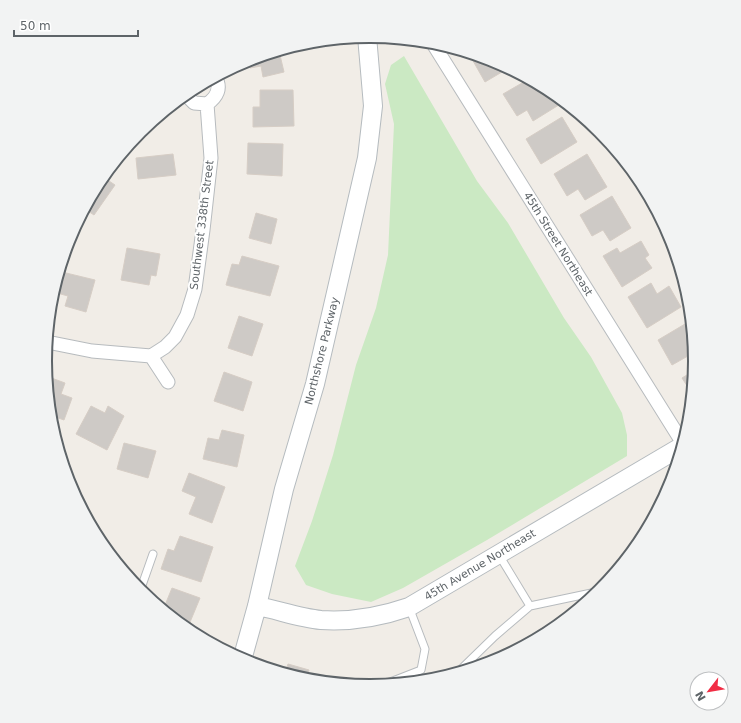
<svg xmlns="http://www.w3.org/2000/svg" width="741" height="723" font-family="'DejaVu Sans',sans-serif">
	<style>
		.green { fill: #cbe9c3 }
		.building { fill: #cecac6; stroke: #d6cdc5 }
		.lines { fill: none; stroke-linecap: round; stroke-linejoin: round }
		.lane-casing { stroke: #b7bbbe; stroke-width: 9 }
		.street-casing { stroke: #b7bbbe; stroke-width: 15 }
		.secondary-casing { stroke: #b5bbbf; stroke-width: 20 }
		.lane { stroke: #fff; stroke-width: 7 }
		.street { stroke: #fff; stroke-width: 13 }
		.secondary { stroke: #fff; stroke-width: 18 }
		.labels { text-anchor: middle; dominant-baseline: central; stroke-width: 4; stroke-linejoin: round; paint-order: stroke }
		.street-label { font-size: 11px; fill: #5e6468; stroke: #fff }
		.rim { fill: none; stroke: #5e6468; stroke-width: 2 }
	</style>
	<rect width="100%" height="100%" fill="#f1ede7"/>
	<path class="green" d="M404,56l73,125 31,42 56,95 27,39 31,56 5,22v21l-140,84 -84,48 -32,14 -39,-8 -26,-9 -11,-19 17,-45 21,-66 23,-90 20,-57 12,-53 6,-131 -9,-40 6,-19z"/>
	<path class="building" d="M279,51l5,21 -21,5 -2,-11 -11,2 -2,-8z
		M468,52l27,9 12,8 -22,13z
		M529,79l23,12 10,12 -29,18 -6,-11 -10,6 -14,-22z
		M260,90h33l1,36 -41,1v-20h7z
		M562,117l15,25 -36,22 -15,-25z
		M248,143l35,1 -1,32 -35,-2z
		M173,154l3,21 -38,4 -2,-21z
		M587,154l20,33 -22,13 -7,-11 -11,7 -13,-22z
		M103,177l12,8 -21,30 -9,-6z
		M612,196l19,32 -21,13 -7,-11 -11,6 -12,-21z
		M256,213l21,6 -6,25 -22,-6z
		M641,241l8,14 -4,3 7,10 -30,19 -19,-31 14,-8 3,5z
		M127,248l33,6 -4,22 -5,-1 -2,10 -28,-5z
		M242,256l37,10 -9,30 -44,-11 6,-21 7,1z
		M62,272l33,8 -9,32 -21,-6 3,-10 -11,-3z
		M651,283l6,11 12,-8 12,21 -34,21 -19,-31z
		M239,316l24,8 -11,32 -24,-8z
		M685,324l9,15 1,13 -23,13 -14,-25z
		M695,370l-2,25 -11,-17z
		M224,372l28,10 -9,29 -29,-10z
		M46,376l19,7 -4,11 11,4 -8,22 -14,-5z
		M91,406l14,7 3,-7 16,10 -17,34 -31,-16z
		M222,430l22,5 -7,32 -34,-8 5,-21 11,2z
		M124,443l32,8 -8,27 -31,-9z
		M189,473l36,14 -13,36 -23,-9 7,-17 -14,-6z
		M180,536l33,11 -12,35 -40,-13 7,-20 6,2z
		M172,588l28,10 -12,29 -9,-4 -16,-13z
		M585,605l-12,9 -1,-7z
		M497,654l5,4 -14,6z
		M288,664l21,6 -3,11 -21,-7z"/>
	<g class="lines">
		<defs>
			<path id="lane" d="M499,555l31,51
				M140,591l13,-37
				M456,674l39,-38 35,-30 71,-15
				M380,686l41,-16 4,-21 -16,-42"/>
			<path id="street" d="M432,42l252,403
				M185,94l9,9 13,1c10,-7 15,-16 8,-27
				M47,342l45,9 59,5 14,-9 10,-10 12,-22 8,-26 8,-59 8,-72 -4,-54
				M151,356l17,26"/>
			<path id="secondary" d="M257,606c21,4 43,12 64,14 30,2 59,-3 88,-13l275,-162
				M242,660l15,-54 27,-117 31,-105 52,-226 6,-52 -6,-70"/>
		</defs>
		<use href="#lane" class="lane-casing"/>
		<use href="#street" class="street-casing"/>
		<use href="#secondary" class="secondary-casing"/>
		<use href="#lane" class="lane"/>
		<use href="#street" class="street"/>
		<use href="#secondary" class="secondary"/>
	</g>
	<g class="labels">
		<g class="street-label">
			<text transform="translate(202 225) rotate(-83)">Southwest 338th Street</text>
			<text transform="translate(558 244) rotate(58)">45th Street Northeast</text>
			<text transform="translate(322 351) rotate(-76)">Northshore Parkway</text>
			<text transform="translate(480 565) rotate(-31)">45th Avenue Northeast</text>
		</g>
	</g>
	<path d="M0 0H741V723H0ZM52 361a318 318 0 1 1 636 0a318 318 0 1 1-636 0Z" fill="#f2f3f3" fill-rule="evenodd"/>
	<path class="rim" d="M52 361a318 318 0 1 1 636 0a318 318 0 1 1-636 0Z"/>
	<g transform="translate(709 691) rotate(239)"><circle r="19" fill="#ffffff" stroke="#bfc1c3"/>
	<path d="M0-3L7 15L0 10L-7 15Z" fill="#f12d45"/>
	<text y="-6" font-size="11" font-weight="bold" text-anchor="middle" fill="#5e6468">N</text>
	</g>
	<path d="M14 30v6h124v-6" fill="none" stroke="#5e6468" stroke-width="2"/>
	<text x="20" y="30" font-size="12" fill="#5e6468" stroke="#ffffff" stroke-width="3" paint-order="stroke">50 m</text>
</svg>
